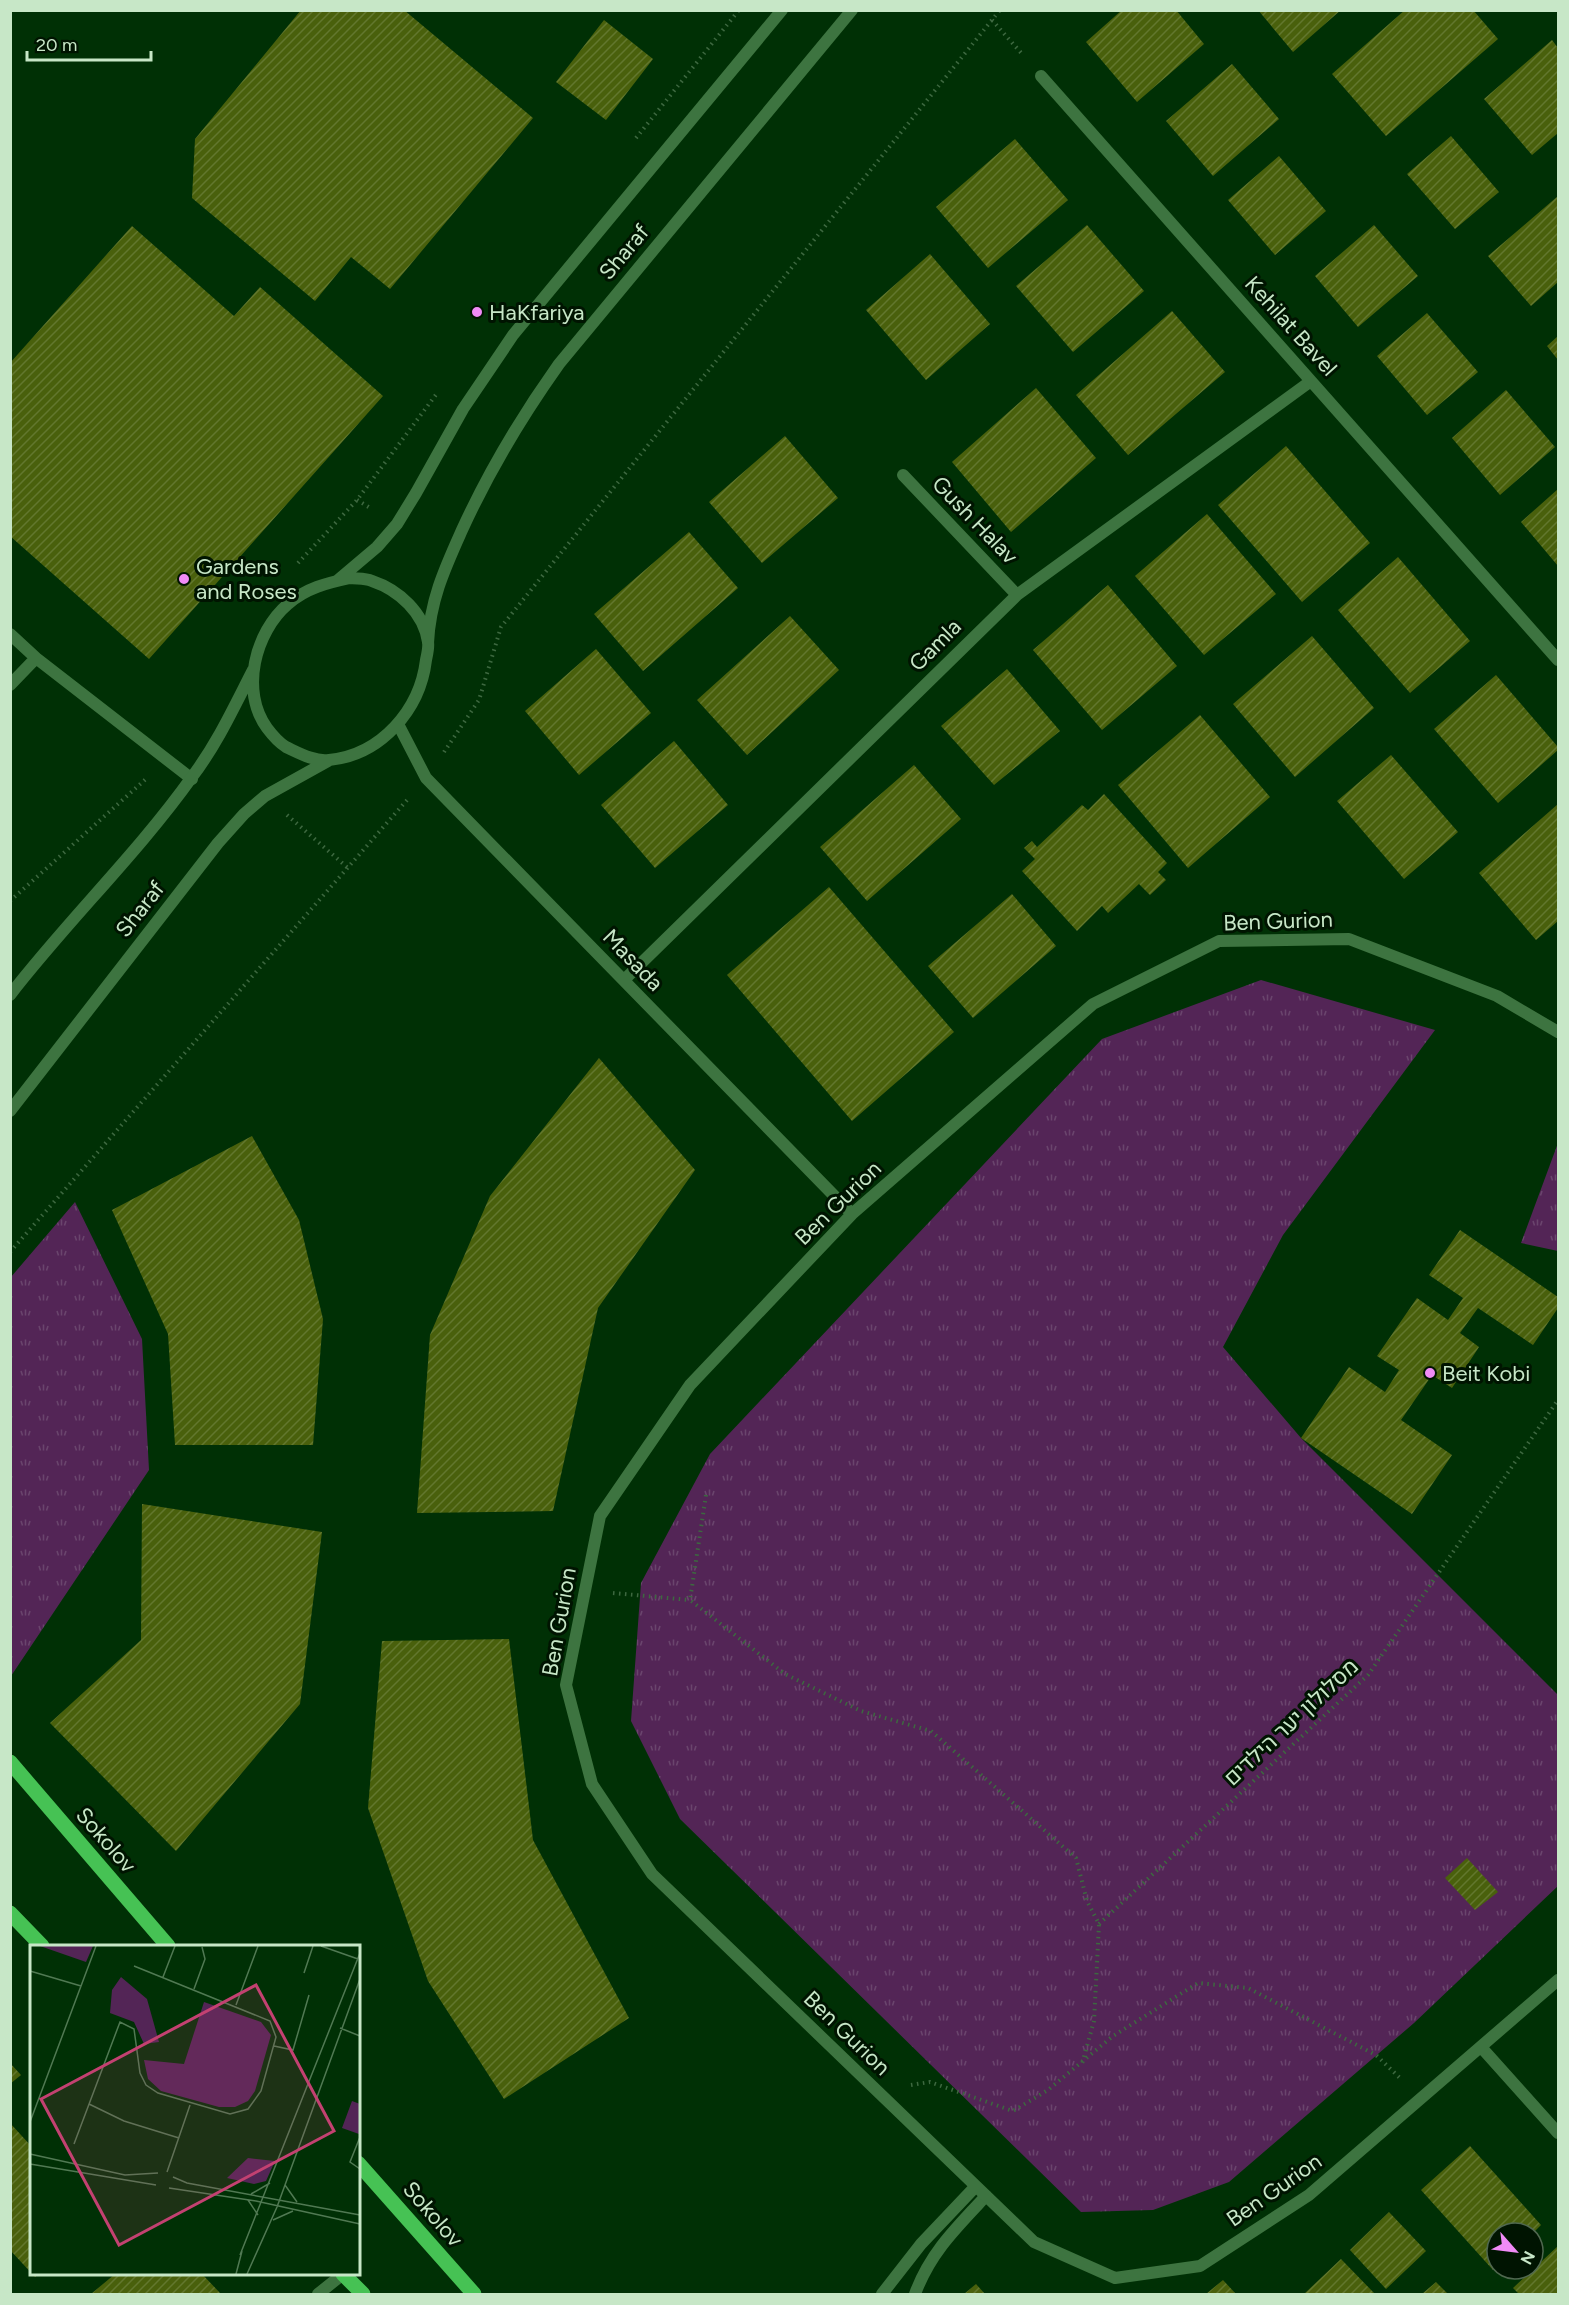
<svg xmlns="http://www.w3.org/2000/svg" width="1569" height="2305" font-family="Figtree,Heebo,sans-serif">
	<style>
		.park { fill: url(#park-tufts) }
		.building { fill: url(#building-hatch) }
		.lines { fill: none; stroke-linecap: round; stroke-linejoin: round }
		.path { stroke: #3d6840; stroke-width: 4; stroke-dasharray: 1.5 4.5; stroke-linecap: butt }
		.service { stroke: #3d7440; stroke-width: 12 }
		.minor { stroke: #3d7440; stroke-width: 12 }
		.tertiary { stroke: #3d7440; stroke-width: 12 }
		.primary { stroke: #46c254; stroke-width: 15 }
		.poi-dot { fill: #f08bf6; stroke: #001401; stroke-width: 2 }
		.labels { text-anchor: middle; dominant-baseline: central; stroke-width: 6; stroke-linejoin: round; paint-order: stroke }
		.street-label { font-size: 22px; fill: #c7e7c7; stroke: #001401 }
		.poi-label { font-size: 22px; fill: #c7e7c7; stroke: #001401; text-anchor: start }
		.inset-road { fill: none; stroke: #507953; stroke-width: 1.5 }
		.view { fill: #c34171; fill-opacity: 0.15; stroke: #c34171; stroke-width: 3 }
		.inset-edge { fill: none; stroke: #c7e7c7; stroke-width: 3 }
	</style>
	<defs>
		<pattern id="park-tufts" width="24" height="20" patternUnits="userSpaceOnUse" patternTransform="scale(1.5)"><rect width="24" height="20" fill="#532556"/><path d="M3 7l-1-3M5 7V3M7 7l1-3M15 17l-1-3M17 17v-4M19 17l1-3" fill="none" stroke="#6a456d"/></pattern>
		<pattern id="building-hatch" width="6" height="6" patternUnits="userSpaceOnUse" patternTransform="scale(1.5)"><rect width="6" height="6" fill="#49600c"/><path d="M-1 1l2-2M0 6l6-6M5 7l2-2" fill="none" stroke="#62772e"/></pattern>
	</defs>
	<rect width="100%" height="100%" fill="#003005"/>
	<path class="park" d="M1261,980l174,50 -152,205 -60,112 78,91 257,257v191l-144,137 -185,159 -76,28 -72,2 -401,-393 -49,-98 10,-138 69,-129 392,-415z
		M1558,1143v108l-37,-8z
		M75,1202l67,137 7,131 -138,206v-399z"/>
	<path class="building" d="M301,10h103l129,108 -143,171 -39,-32 -36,44 -123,-103 3,-59z
		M1122,10h54l28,34 -67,58 -51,-60z
		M1258,10h83l-48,42z
		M1405,10h68l25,29 -112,97 -54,-62z
		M604,20l49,39 -47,61 -50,-38z
		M1552,40l6,8v85l-26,22 -48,-56z
		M1232,64l47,55 -66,57 -47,-55z
		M1451,136l48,56 -44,37 -48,-55z
		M1015,139l53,61 -80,68 -52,-61z
		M1279,156l47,55 -51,44 -47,-55z
		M1558,196v86l-27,24 -43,-50z
		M1087,225l57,66 -71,61 -57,-66z
		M1374,225l44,51 -60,51 -43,-51z
		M132,226l102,90 26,-29 123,109 -234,263 -139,-123v-173z
		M930,254l60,70 -64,56 -60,-70z
		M1172,311l53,61 -97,83 -52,-60z
		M1427,313l51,59 -51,43 -50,-59z
		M1558,336v24l-11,-14z
		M1036,388l60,70 -85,74 -59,-70z
		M1506,390l49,57 -55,48 -48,-57z
		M785,436l53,62 -76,65 -53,-61z
		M1286,446l84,97 -68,59 -84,-97z
		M1558,489v77l-37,-44z
		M1207,514l69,80 -72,61 -69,-79z
		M689,532l49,56 -95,83 -49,-57z
		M1398,557l72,84 -60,52 -72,-83z
		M1108,585l69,81 -75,64 -69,-80z
		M790,616l49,54 -92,85 -50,-55z
		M1312,636l62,72 -79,69 -62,-73z
		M596,649l55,64 -72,62 -54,-64z
		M1007,669l53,62 -66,54 -53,-59z
		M1496,675l62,72v3l-60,53 -64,-74z
		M1200,715l70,82 -82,71 -70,-83z
		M674,741l54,64 -73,63 -54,-63z
		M1391,755l67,77 -54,47 -67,-78z
		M914,765l47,54 -94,82 -47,-54z
		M1104,794l63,69 -9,9 8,8 -16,15 -11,-11 -31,29 -6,-7 -25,25 -55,-60 13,-12 -11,-11 8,-7 5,6 45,-42 6,5z
		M1558,804v117l-22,19 -57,-67z
		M829,887l125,145 -102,89 -125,-146z
		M1012,894l44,52 -83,72 -45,-52z
		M599,1058l96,112 -97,138 -45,203 -136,2 13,-178 60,-139z
		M252,1136l47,84 24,99 -10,126h-138l-7,-111 -56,-124z
		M1460,1230l98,67v11l-25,37 -55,-37 -18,25 19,14 -27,41 -20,-13 -31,45 51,35 -40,59 -111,-76 48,-71 36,25 14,-22 -22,-14 40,-58 31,22 15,-22 -34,-23z
		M142,1504l180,28 -22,172 -124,147 -126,-128 91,-83z
		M509,1639l24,201 96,178 -125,81 -76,-118 -60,-173 14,-167z
		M1467,1858l31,34 -23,18 -30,-32z
		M10,2063l11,12 -11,9z
		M10,2123l22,24v127h7l-4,3 -25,-27z
		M1470,2146l71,79 -8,8h-36v33l-4,4 -72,-80z
		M1389,2212l37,39 -40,38 -36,-39z
		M1558,2246v48h-39l-6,-6z
		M1341,2259l34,35h-71z
		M115,2274h87l19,20h-130z
		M1223,2280l13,14h-30z
		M1436,2282l12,12h-26z
		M976,2284l9,10h-21z"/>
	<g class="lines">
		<path class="path" d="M992,20l31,35
			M636,138l103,-128
			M357,500l15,9
			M298,563l59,-63 81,-108
			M444,752l35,-52 22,-73 499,-617
			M287,815l61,53
			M10,901l137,-123
			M10,1252l398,-453
			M706,1495l-16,105 95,74 76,37 70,20 145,127 11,43 12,23 -5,97 -12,43
			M613,1593l77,7
			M1099,1924l269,-249 190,-275
			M911,2085l19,-3 83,29 35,-21 65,-54 85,-53 50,5 128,67 25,24"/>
		<path class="service" d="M10,634l26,24 156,121
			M10,685l26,-27
			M318,2294l25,-20
			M915,2294c15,-41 41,-66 71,-98"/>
		<path class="minor" d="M1041,76l517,584
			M903,475l114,120
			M398,724l28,54 426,436
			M624,980l393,-385 294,-214
			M1558,1032l-61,-36 -148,-57 -130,2 -126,63 -241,210 -162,171 -90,131 -34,169 26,99 60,90 382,368 81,36 85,-12 109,-71 249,-215
			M1481,2047l77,86
			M882,2294l39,-50 55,-58"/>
		<path class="tertiary" d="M350,578c7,1 15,0 22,3 27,9 52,32 56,61 1,5 -1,13 -2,18 -6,50 -45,95 -97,100 -14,2 -30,-7 -43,-13 -8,-5 -13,-11 -19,-19 -27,-37 -12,-96 21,-124 18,-16 39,-21 62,-26z
			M338,580l39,-33 20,-23 19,-31 47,-84 50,-74 269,-325
			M428,643c2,-43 17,-75 34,-113 27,-59 60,-114 97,-166l293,-354
			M10,995c58,-75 127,-141 182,-218 25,-33 42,-70 61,-107
			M10,1111l208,-268 26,-29 21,-18 63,-35"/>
		<path class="primary" d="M10,1762l158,184
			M10,1913l32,33
			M358,2163l116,131
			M343,2274l20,20"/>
	</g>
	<g class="poi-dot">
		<circle cx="477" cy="312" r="6"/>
		<circle cx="184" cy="579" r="6"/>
		<circle cx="1430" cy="1373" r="6"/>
	</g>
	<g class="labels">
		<g class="street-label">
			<text transform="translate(624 252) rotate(-50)">Sharaf</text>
			<text transform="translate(1291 326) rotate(48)">Kehilat Bavel</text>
			<text transform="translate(975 520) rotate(46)">Gush Halav</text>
			<text transform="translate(935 645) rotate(-45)">Gamla</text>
			<text transform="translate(140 909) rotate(-52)">Sharaf</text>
			<text transform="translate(1278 921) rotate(-2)">Ben Gurion</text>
			<text transform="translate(633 960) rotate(46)">Masada</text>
			<text transform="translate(838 1203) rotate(-44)">Ben Gurion</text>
			<text transform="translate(559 1622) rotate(-80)">Ben Gurion</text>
			<text transform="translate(1291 1722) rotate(-43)">מסלולון יער הילדים</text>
			<text transform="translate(106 1840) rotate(49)">Sokolov</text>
			<text transform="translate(847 2033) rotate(44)">Ben Gurion</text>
			<text transform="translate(1274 2190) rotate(-35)">Ben Gurion</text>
			<text transform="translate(433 2214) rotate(49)">Sokolov</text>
		</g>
		<g class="poi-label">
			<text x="489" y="312">HaKfariya</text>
			<text x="196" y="566">Gardens<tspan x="196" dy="25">and Roses</tspan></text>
			<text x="1442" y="1373">Beit Kobi</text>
		</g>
	</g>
	<g transform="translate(30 1945)">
		<rect width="330" height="330" fill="#003005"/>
		<path d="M10,1h53l-7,16z" fill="#532556"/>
		<path d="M91,32l26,22 12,43 -15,2 -10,-22 -24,-9 2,-23zM174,57l57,20 10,13 -16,56 -7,10 -13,6h-16l-58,-16 -13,-12 -4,-19 40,4zM322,156l8,3 -1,30 -17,-6zM218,213l27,3 -9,20 -12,3 -27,-6z" fill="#532556"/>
		<path class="inset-road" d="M291,1l37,13M0,26l51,15M274,28l9,-27M133,32l12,-31M164,44l11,-30 -3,-12M206,60l22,-59M310,83l20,8M244,101l19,4 16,-55M59,159l35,17 55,17M0,177l66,-176M330,192l-10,25 10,7M44,199l46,-122 14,7 6,44 6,12 12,8 72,21 18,-5 13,-18 15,-54 -6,-16 -136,-55M0,209l95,21 33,-2M0,219l126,21M137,227l23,-67M143,232l14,6 173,32M255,240l12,17M139,243l87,13 104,23M221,249l19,-11M218,255l10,15M243,275l20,-9M210,310l120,-302M206,329l6,-23M217,329l30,-67 83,-228"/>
		<path class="view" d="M226,40l78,146 -215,114 -78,-146z"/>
		<rect width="330" height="330" class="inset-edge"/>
	</g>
	<rect width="1569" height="2305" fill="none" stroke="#c7e7c7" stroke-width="24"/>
	<g transform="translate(1515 2251) rotate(118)"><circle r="28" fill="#001401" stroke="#506850" stroke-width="1.5"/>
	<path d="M0-4.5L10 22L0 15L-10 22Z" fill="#f08bf6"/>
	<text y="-9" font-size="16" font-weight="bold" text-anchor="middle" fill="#c7e7c7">N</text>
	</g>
	<path d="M27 51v9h124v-9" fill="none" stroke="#c7e7c7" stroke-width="3"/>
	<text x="36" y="51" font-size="18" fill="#c7e7c7" stroke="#001401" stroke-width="4.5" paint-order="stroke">20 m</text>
</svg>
